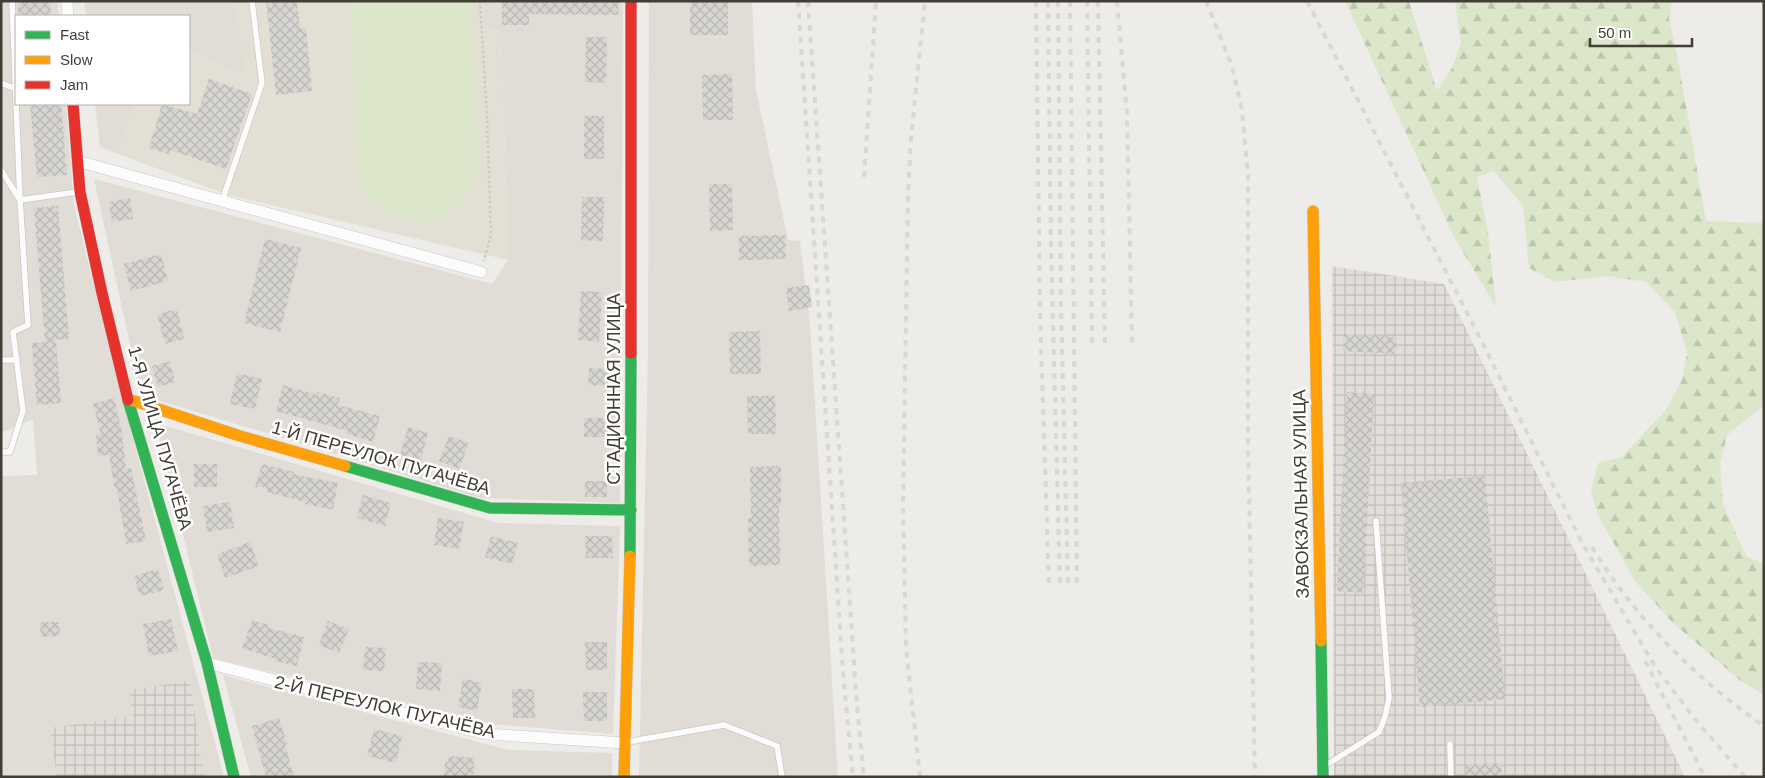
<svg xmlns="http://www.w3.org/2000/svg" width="1765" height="778" font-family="Helvetica,sans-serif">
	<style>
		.residential { fill: #e1ddd6 }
		.industrial { fill: url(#industrial-grid) }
		.education { fill: #e3dfd4 }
		.forest { fill: url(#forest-firs) }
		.pitch { fill: #dbe6ca }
		.building { fill: url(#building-cross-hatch) }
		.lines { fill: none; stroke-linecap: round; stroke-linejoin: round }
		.lane-casing { stroke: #cac8c4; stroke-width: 7 }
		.street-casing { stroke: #cac8c4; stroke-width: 12 }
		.fast-casing { stroke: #ccc8c0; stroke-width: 12 }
		.slow-casing { stroke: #ccc8c0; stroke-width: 12 }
		.jam-casing { stroke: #ccc8c0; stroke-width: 12 }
		.path { stroke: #cccac6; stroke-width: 2.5; stroke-dasharray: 2.5 2.5; stroke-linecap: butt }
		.lane { stroke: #fcfcfc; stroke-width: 5.5 }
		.street { stroke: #fcfcfc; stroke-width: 11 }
		.fast { stroke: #30b455; stroke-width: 11 }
		.slow { stroke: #ff9f0a; stroke-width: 11 }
		.jam { stroke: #e5322d; stroke-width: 11 }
		.rail { stroke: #d8d8d7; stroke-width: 4; stroke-dasharray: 6 6; stroke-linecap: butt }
		.labels { text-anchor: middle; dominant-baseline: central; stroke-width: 5; stroke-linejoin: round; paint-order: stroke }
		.street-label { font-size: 18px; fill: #423d35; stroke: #fff }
	</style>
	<defs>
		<pattern id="industrial-grid" width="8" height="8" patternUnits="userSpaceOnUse" patternTransform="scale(1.25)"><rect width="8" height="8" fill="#e1ddd9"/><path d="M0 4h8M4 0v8" fill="none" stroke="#c2bfbb"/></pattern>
		<pattern id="forest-firs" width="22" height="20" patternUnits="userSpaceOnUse" patternTransform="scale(1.25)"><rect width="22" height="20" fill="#dbe6ca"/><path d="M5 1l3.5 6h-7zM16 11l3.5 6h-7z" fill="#bdc6ae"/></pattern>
		<pattern id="building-cross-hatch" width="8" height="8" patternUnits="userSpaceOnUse" patternTransform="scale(1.25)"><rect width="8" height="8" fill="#d7d5d1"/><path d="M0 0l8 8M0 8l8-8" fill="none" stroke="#bab8b4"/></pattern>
	</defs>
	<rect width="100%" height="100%" fill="#edece8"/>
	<path class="residential" d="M1,1h56l2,15h-43v88h50l8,101 45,182 105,390h-223v-301l36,-1 -4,-56 -32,14z
		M84,1h151l11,75 -57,-25v-35h-103z
		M483,1h140l-3,502 -140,-5 -339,-103 -47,-216 398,105 16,-24 -7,-228 -17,-7z
		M649,1h103l4,89 32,150 12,1 10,83 28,453h-199l9,-426z
		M95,104h40l-17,50 -18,-7z
		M156,423l342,100 122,3 -7,208 -123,-10 -277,-66z
		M223,675l286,75 103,3v24h-361z"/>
	<path class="industrial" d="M1332,266l112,18 241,493h-351z
		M190,681l14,96h-147l-7,-49 83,-12 -4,-26z"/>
	<path class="education" d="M235,1h248l1,24 17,7 7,228 -280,-65 -110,-41 17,-50h54v-53l56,25z"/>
	<path class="forest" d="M1345,1h64l28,90 15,-23 9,-25 -6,-42h217l-3,18 8,36 29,166 58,2v182l-37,30 -7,29 3,40 23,52 18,8v131l-23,-14 -68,-58 -38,-42 -37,-66 -7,-24 7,-28 24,-6 43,-46 17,-31 5,-27 -12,-41 -29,-30 -39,-6 -52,6 -26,-14 -6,-62 -29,-35 -17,6 11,55 8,75 -42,-70z"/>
	<path class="pitch" d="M351,1h120l8,162c-2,6 -2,13 -4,19 -16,36 -50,51 -85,31 -8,-4 -20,-10 -25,-18 -3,-5 -5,-12 -7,-18z"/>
	<path class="building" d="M18,1h32l1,15h-33z
		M266,1h31l3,28 6,-1 6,63 -36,4z
		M502,1h117l-1,14 -89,-1v11h-27z
		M690,1h38v34h-38z
		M586,37h21l-1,46 -21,-1z
		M732,74l1,46h-30l-1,-45z
		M209,79l43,15 -26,75 -56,-19 -1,4 -20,-6 13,-44 35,10z
		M30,104h31l6,71 -30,2z
		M584,116h20v43h-20z
		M709,184h23l1,46 -23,1z
		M582,197h22l-1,44 -22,-1z
		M130,198l3,21 -21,3 -3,-20z
		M58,206l11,133 -13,1 5,63 -24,2 -5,-62 13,-1 -11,-134z
		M785,235l1,24 -47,1v-24z
		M265,239l36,9 -21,84 -36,-9z
		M161,254l7,27 -37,10 -7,-27z
		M809,285l3,22 -23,4 -3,-23z
		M581,291l21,1 -3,50 -21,-2z
		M177,309l7,30 -19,5 -8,-30z
		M760,331l1,43h-31l-1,-42z
		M1344,334l53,3 -1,17 -53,-3z
		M170,361l5,21 -17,5 -6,-21z
		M589,368l22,1 -1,17 -22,-1z
		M237,373l25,6 -7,30 -25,-5z
		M283,385l34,10v-3l23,6 -2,7 42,11 -7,26 -26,-8 1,-3 -72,-20z
		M1347,392l27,2 -11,199 -26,-2z
		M747,396h28l1,38h-28z
		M114,398l8,34 4,37 5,-1 15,73 -20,3 -9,-55 -2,1 -6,-35 -11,1 -2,-21 5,-1 -8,-30z
		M584,418h25v19h-25z
		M408,427l20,6 -7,27 -21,-5z
		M449,436l20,7 -10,26 -20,-8z
		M194,464h23v23h-23z
		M262,464l32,8 -1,2 45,9 -5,27 -28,-6v-2l-38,-10 -1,-5h-11z
		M781,466v40h-2l1,59 -31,1 -1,-47 3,-1 -1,-51z
		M1485,476l20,223 -85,8 -19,-224z
		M585,481h22v16h-22z
		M363,495l28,8 -6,23 -28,-8z
		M230,502l4,26 -27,4 -4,-26z
		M438,518l26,4 -5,27 -25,-4z
		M491,536l27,7 -6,21 -27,-7z
		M585,536h27l1,22h-27z
		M250,542l9,24 -34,12 -8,-24z
		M158,569l6,21 -24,6 -6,-20z
		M171,619l7,32 -29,5 -6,-32z
		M252,620l17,5 -1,3 36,9 -7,29 -22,-5 1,-2 -34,-11z
		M328,621l21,8 -10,24 -20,-8z
		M40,622h19l1,14 -19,1z
		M585,642h22v28h-21z
		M365,647l21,1 -2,23 -21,-1z
		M418,662l24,1 -2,28 -24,-2z
		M463,679l19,4 -5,28 -19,-4z
		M512,689h22l1,29h-22z
		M583,692h24v29h-23z
		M279,718l8,26h-2l9,33h-28l-14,-51z
		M374,729l28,7 -6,27 -29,-7z
		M449,756l26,2 -2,19h-29l1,-15h3z
		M1501,763l1,14h-36v-12z"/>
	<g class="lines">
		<defs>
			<path id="lane" d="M1,83l15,6
				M1,170l19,30 -8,-199
				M222,201l40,-118 -10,-82
				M1,360h16
				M1,452h9l13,-41 -10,-79 15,-7 -8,-125 57,-8
				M627,742l97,-17 53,21 5,31
				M1450,744l1,33
				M1326,765l53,-33 6,-15 4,-19 -13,-177"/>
			<path id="street" d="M67,1l1,15
				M77,161l404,111
				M207,663l279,71 139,9"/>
			<path id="fast" d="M128,400l79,263 27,114
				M345,466l145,42 141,2
				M630,556l1,-203
				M1321,641l2,136"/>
			<path id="slow" d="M1313,211l8,430
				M128,399l112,37 105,30
				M624,777l6,-221"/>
			<path id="jam" d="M631,1v352
				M73,104l7,88 22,101 26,107"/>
		</defs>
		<use href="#lane" class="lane-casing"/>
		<use href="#street" class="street-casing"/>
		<use href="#fast" class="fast-casing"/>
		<use href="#slow" class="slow-casing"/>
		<use href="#jam" class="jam-casing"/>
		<path class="path" d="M480,1l7,117 4,116 -7,27"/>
		<use href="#lane" class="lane"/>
		<use href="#street" class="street"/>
		<use href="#fast" class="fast"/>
		<use href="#slow" class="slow"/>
		<use href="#jam" class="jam"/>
		<path class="rail" d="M798,1l45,672 10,104
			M808,1l49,705 7,71
			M1036,1l4,311 9,275
			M1048,1l3,247 9,338
			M1058,1l3,302 7,284
			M1070,1l7,588
			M1087,1l5,346
			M1098,1l7,347
			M1117,1l10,113 5,234
			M1206,1l26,65 10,44 6,66v268l7,333
			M1307,1l177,345 98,197 74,125 43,56 46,53
			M864,177l12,-176
			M1592,547c43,71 104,132 172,179
			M1645,661l60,116
			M920,777l-14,-130 -3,-142 5,-310 3,-58 14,-136"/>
	</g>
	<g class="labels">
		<g class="street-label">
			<text transform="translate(614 389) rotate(-90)">СТАДИОННАЯ УЛИЦА</text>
			<text transform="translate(160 438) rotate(74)">1-Я УЛИЦА ПУГАЧЁВА</text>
			<text transform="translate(381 458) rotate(16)">1-Й ПЕРЕУЛОК ПУГАЧЁВА</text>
			<text transform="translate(1301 494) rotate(-91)">ЗАВОКЗАЛЬНАЯ УЛИЦА</text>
			<text transform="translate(385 707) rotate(13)">2-Й ПЕРЕУЛОК ПУГАЧЁВА</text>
		</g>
	</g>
	<rect width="1765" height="778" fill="none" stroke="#423d35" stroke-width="5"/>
	<rect x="15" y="15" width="175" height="90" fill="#ffffff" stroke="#b3b1ae"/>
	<rect x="25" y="31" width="25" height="8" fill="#30b455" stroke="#b3b1ae"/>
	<text x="60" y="40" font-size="15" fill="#423d35">Fast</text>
	<rect x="25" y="56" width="25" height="8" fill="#ff9f0a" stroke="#b3b1ae"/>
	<text x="60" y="65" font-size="15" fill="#423d35">Slow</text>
	<rect x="25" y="81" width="25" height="8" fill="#e5322d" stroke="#b3b1ae"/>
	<text x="60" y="90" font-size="15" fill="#423d35">Jam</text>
	<path d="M1590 38v8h102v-8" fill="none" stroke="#423d35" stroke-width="2.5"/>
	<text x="1598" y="38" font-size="15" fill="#423d35" stroke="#ffffff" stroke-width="4" paint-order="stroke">50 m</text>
</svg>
